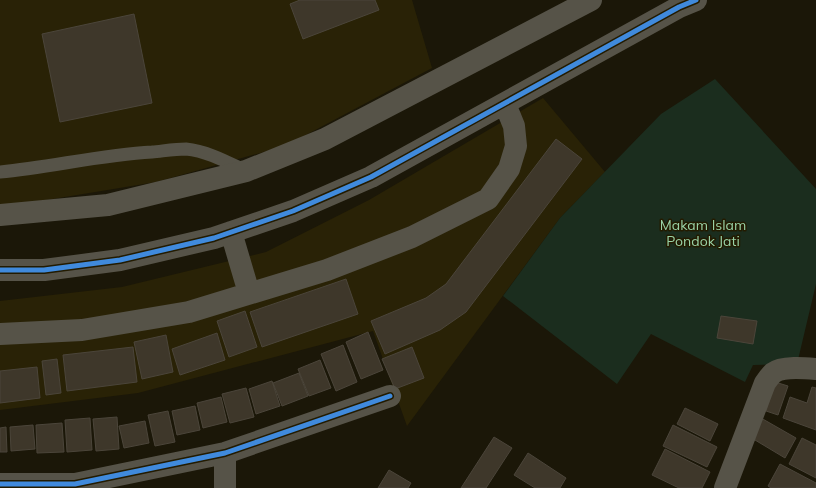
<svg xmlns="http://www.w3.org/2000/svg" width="816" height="488" font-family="Mulish,sans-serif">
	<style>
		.built { fill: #292206 }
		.green { fill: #1b2d1e }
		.building { fill: #3e372a; stroke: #4b453a }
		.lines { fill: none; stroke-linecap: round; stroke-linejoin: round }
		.service { stroke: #565348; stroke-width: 13 }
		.minor { stroke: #565348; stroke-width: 22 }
		.cycleway-casing { stroke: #231b00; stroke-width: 8 }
		.cycleway { stroke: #408adc; stroke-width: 5 }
		.labels { text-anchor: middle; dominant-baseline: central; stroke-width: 3; stroke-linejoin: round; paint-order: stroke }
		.park-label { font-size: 14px; fill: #99d2a6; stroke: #231b00 }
	</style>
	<rect width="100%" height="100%" fill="#1b1708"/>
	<path class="built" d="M0,0h412l20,68 -147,78 -129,36 -146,24h-10z
		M543,98l62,74 -45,46 -153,208 -34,-95 -235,62 -138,17v-109l122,-14 144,-35 103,-52z"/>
	<path class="green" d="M715,79l101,110v95l-19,80 -44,1 -8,17 -94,-48 -34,50 -114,-88 57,-78 101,-104z"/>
	<path class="building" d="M300,0h75l4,10 -76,29 -13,-35z
		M134,14l18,89 -92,19 -18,-88z
		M556,139l26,20 -116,153 -26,18 -55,24 -14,-33 55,-23 20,-14z
		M346,279l12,35 -96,33 -12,-35z
		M245,311l12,36 -28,10 -12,-36z
		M721,316l36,5 -4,23 -36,-6z
		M368,332l15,38 -22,9 -15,-37z
		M217,333l8,27 -45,15 -8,-26z
		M166,335l7,37 -31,7 -8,-37z
		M343,345l14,37 -21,9 -15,-37z
		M133,347l4,35 -70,9 -4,-36z
		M412,347l12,31 -29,11 -13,-30z
		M57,359l4,34 -15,2 -4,-34z
		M320,360l11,28 -22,8 -11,-27z
		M37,367l3,31 -40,5v-32z
		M299,373l9,23 -26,10 -9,-23z
		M272,381l8,25 -24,8 -7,-25z
		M775,382l13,4 -10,29 -12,-4z
		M812,387l4,1v42l-33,-12 7,-21 17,6z
		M246,388l8,29 -24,6 -8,-29z
		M221,397l6,25 -24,6 -6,-25z
		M195,406l5,24 -23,5 -5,-24z
		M685,408l33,16 -8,17 -33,-17z
		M168,411l7,31 -20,4 -7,-31z
		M117,417l2,32 -23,2 -3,-32z
		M90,418l2,32 -25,2 -2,-32z
		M761,418l35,20 -11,20 -35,-21z
		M145,421l4,22 -25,5 -5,-22z
		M62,423l2,29 -27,1 -1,-28z
		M33,425l2,24 -24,2 -1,-24z
		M673,425l44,22 -10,20 -44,-21z
		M6,427l1,25h-7v-24z
		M494,437l18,11 -26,40h-25z
		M802,438l14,7v33l-27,-14z
		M665,449l45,23 -8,16h-23l-27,-13z
		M528,453l38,25 -6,10h-25l-21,-13z
		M780,464l36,19v5h-45l-3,-2z
		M389,470l22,13 -3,5h-30z"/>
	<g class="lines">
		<path class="service" d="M0,172c51,-5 101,-17 152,-20 11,-1 23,-3 34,-3 21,2 41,13 60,22"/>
		<path class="minor" d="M0,215l108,-10 138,-34 79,-32 266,-139
			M231,232l18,61
			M0,270h44l76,-10 94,-22 79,-27 78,-34 308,-170 17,-7
			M0,334l82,-4 107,-18 138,-42 85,-33 76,-38 21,-30 7,-23 -2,-20 -9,-22
			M225,453v35
			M0,484h75l150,-31 165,-57
			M725,488l40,-105c2,-3 5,-7 8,-10 9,-7 32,-5 43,-4"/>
		<defs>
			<path id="cycleway" d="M0,270h44l76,-10 94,-22 79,-27 78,-34 308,-170 17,-7
				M0,484h75l150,-31 165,-57"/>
		</defs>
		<use href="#cycleway" class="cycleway-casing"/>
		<use href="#cycleway" class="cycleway"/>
	</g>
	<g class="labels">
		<g class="park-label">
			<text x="703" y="225">Makam Islam<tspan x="703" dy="16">Pondok Jati</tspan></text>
		</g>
	</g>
</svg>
